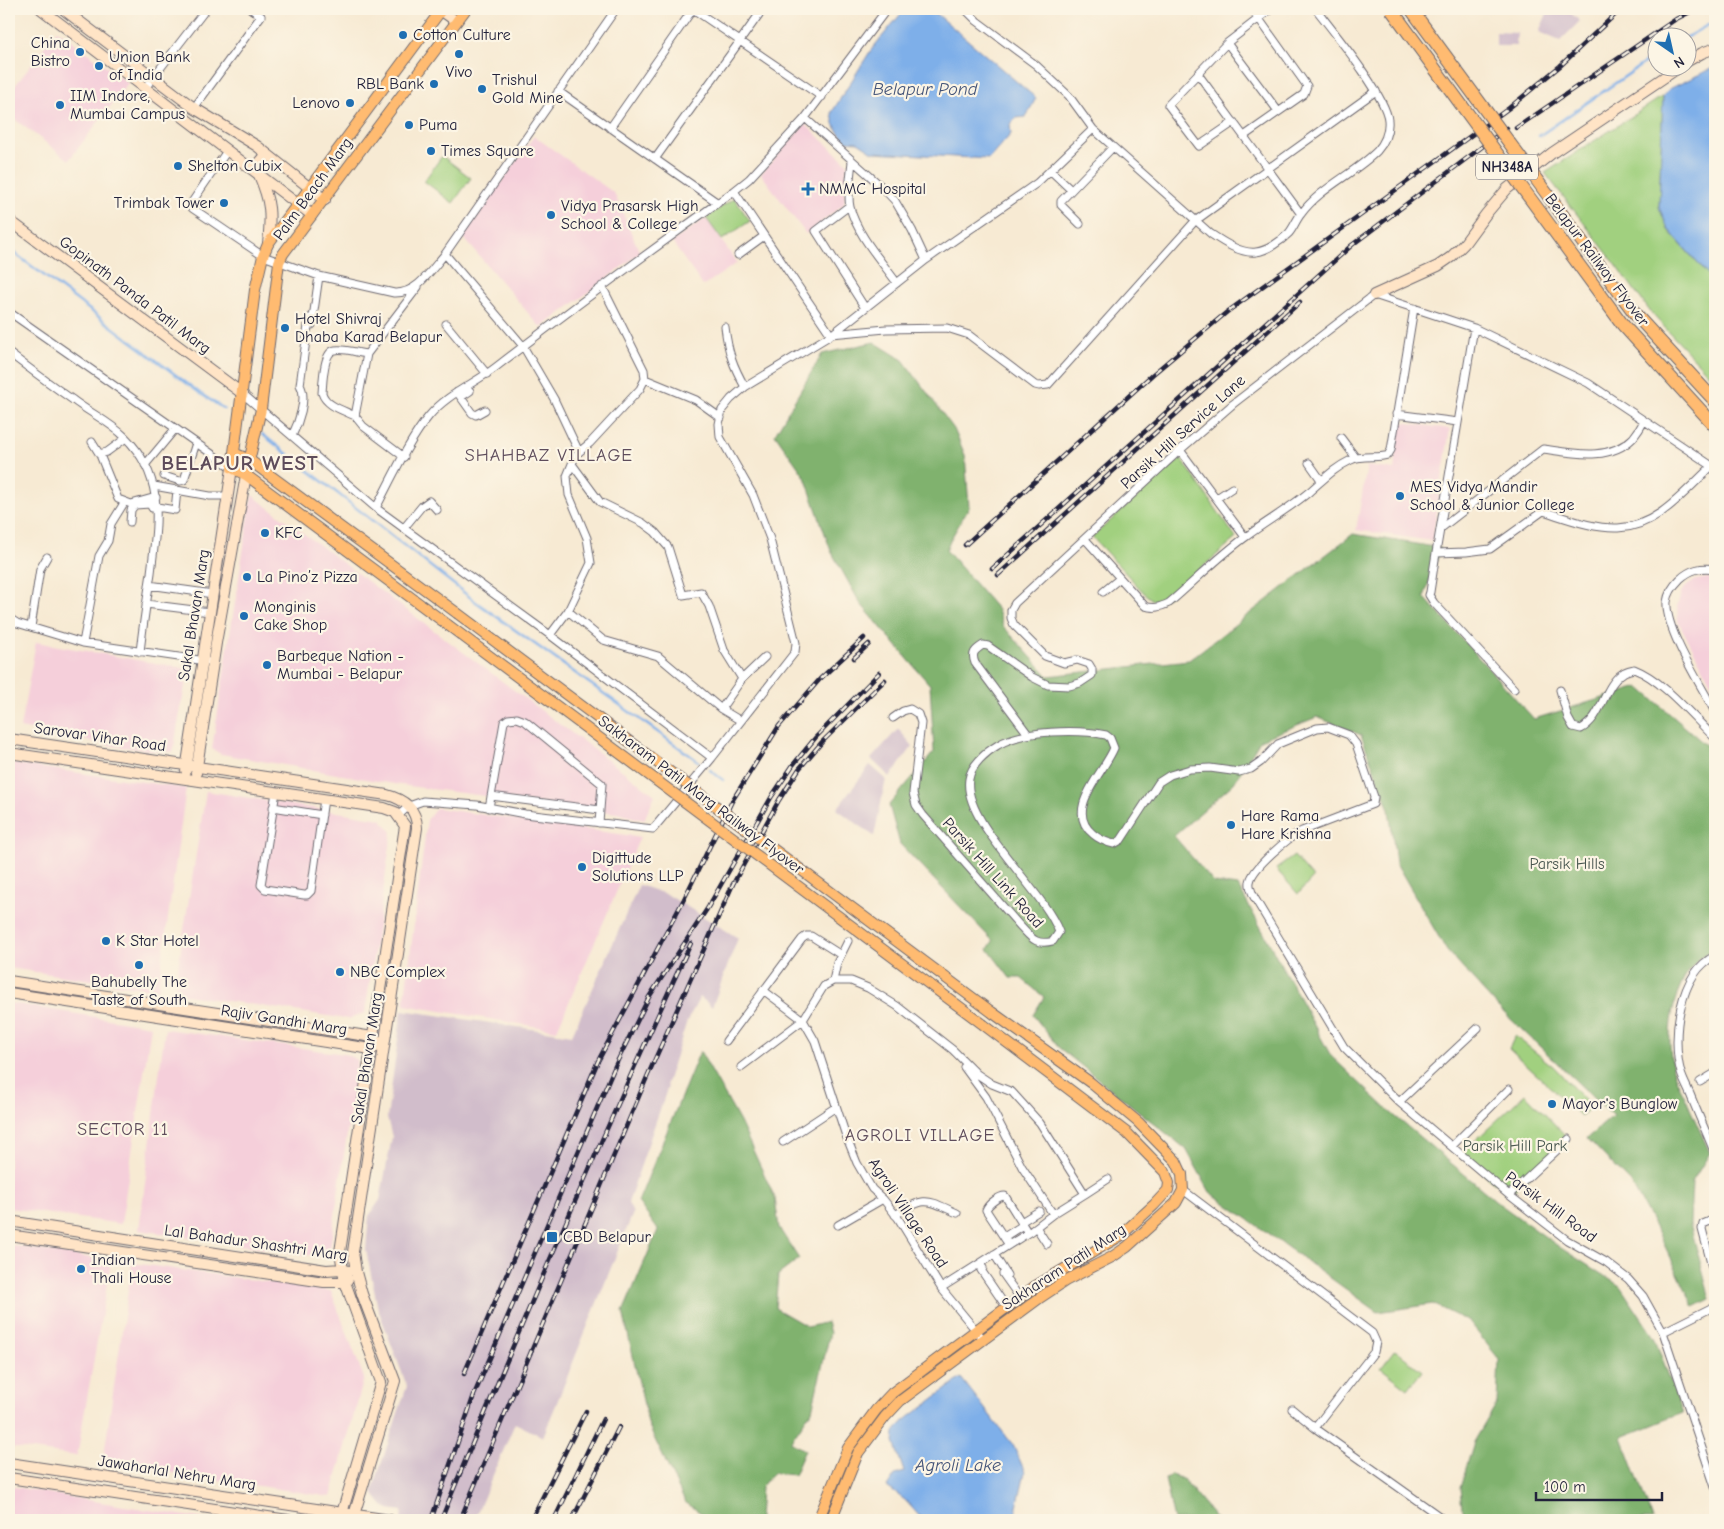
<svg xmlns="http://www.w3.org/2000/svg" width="1724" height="1529" font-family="'Comic Neue',sans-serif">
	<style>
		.built { fill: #f5cfda }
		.industrial { fill: #d1bdcb }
		.green { fill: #a1d07f; stroke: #62795d }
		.forest { fill: #80b26e; stroke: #516a54 }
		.water { fill: #7eafe9; stroke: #506892 }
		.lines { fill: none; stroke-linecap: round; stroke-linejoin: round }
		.stream { stroke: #7eafe9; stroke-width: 2.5 }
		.street-casing { stroke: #6d6870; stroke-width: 9 }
		.secondary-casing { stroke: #6d6870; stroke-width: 12 }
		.primary-casing { stroke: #6d6870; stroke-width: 12 }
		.highway-casing { stroke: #6d6870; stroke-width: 14 }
		.street { stroke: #fff; stroke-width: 7 }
		.secondary { stroke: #ffe4c6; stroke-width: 10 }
		.primary { stroke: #ffbb71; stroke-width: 10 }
		.highway { stroke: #ffbb71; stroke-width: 12 }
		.rail-casing { stroke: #22223b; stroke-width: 4.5 }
		.rail { stroke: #fcf5e5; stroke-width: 2.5; stroke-dasharray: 8; stroke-linecap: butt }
		.primary-bridge-casing { stroke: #6d6870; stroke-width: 12; stroke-linecap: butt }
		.highway-bridge-casing { stroke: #6d6870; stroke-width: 14; stroke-linecap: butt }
		.primary-bridge { stroke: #ffbb71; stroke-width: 10 }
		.highway-bridge { stroke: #ffbb71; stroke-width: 12 }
		.poi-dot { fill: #1f6fb2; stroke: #fcf5e5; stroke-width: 2 }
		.labels { text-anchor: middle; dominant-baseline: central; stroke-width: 4.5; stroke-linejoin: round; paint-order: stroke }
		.shield { fill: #fcf5e5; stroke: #63616e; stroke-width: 1 }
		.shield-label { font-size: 15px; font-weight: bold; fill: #22223b }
		.poi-label { font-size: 16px; fill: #22223b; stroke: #fcf5e5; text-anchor: start }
		.street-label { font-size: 16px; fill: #22223b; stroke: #fcf5e5 }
		.park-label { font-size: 16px; fill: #48564f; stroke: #fcf5e5 }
		.water-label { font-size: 18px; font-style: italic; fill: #425378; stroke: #fcf5e5 }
		.neighbourhood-label { font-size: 18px; letter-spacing: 1px; fill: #5e4c5b; stroke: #fcf5e5 }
		.district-label { font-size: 21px; font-weight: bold; letter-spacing: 1px; fill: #5e4c5b; stroke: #fcf5e5 }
	</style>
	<rect width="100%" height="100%" fill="#fcf5e5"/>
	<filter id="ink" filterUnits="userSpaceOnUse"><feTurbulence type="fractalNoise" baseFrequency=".02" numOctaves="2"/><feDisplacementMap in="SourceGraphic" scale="10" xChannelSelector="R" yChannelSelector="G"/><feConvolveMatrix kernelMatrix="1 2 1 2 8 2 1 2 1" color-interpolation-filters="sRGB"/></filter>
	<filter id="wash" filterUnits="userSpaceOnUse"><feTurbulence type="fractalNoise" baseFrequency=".0096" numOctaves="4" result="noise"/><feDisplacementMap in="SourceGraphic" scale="20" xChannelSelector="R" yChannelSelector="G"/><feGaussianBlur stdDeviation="1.12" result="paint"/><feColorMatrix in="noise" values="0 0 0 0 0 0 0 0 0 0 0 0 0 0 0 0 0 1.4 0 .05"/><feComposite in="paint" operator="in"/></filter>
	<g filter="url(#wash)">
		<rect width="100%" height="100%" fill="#f7ead3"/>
		<path class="built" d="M57,30l71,53 -59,77 -60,-45v-21z
			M805,124l42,39 -3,41 -38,30 -45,-60z
			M534,136l80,57 26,60 -99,75 -78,-91z
			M706,218l31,45 -34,23 -31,-44z
			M1401,422l49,7 -18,112 -76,-11 11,-64 27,4z
			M252,495l403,300 -11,25 -27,-7 -217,-28 -179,-31 -9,-5z
			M1708,578l7,1v111l-37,-69 -1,-14 4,-15 6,-6 9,-6z
			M36,642l152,27 -15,83 -17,-1 -41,-5 -95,-18z
			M9,763l177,25 -28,202 -149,-22z
			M206,791l175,28 11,13 -27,181 -17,6 -174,-26z
			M436,808l204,29 -83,193 -153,-25 23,-185z
			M9,1003l142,23 -30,198 -112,-16z
			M165,1029l179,25 14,6 -29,195 -7,2 -183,-27z
			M9,1245l102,16 -34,195 -68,-9z
			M132,1263l199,28 33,87 -33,119 -228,-35z
			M9,1486l84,15 117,19h-201z"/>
		<path class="industrial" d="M1549,9h17l14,12 -20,20 -21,-9z
			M1496,32l21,1 -1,13h-20z
			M898,729l15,17 -23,31 -19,-18z
			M870,765l16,14 -12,57 -37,-27z
			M639,885l29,10 70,43 -26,69 -12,-10 -13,24 -21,65h2l-40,117 5,10 -90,224 -28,-14 -41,97h-73l1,-9 -13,-2 -6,-3 -11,-14 35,-106 -29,-77 -12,-59 3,-34 11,-16 12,-63 -5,-19 15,-108 170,25z"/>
		<path class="green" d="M1663,96l-4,111 9,23 47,53v98l-63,-67 -38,-52 -69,-89z
			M442,156l29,22 -18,25 -29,-22z
			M734,198l16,23 -28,19 -16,-22z
			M1181,458l55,80 -68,59 -12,6 -11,-9 -53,-57z
			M1294,856l19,22 -15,16 -22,-25z
			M1515,1036l39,31 37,40 -10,9 -72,-67z
			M1525,1094l44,45 -60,56 -48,-41z
			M1395,1350l27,21 -14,18 -27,-21z"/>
		<path class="forest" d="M874,342l29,18 51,69 11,26 4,52 -16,28 -7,15 52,60 5,16 45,50 141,-16 164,-126 88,14 -17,49 110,122 105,-32 76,66v195c-42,20 -52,83 -41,125 2,8 7,16 11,24 8,19 17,38 25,56l-18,29 -2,42 20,75 -16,8 -32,-67 -31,-57 -44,-45 26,-22 -115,-109 -51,-56 -51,-88 -7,-54 -28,-74 -44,-18 -57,23 -26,43 -60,53 40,47 24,3 93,170 59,56 111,93 60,43 59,38 34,51 29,76 -61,24 31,83h-190l-3,-32 14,-46 23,-39 2,-44 -30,-37 -36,-18 -55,8 -168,-120 -24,-43 -128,-102 -25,-32 11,-18 -23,-19h-11l-22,-29 5,-8 -93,-97 -11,-39 45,-53 -4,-67 -70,-82 -29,-52 -26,-74 -30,-43 47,-80z
			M700,1051l40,71 35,76 4,30 20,31 -21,16 -3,33 33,19 19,-5 3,11 -18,77 -22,32 15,8 -11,25 -21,-2 -12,14 -2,33h-48l-26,-18 -36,-75 -26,-115 35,-82 -20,-28z
			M1172,1474l12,6 33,40h-43l-9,-41z"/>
		<path class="water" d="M905,9h26l105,89 -10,19 -10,1 -6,7 1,9 -22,25 -116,-7 -15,-10 -12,-1c-9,-9 -13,-16 -14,-29l39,-62z
			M1715,67v216l-47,-54 -9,-22 4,-111 6,-7z
			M961,1378l52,67 12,27 -11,48h-91l-18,-20 -18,-13 8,-12 9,-3 -10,-30 1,-10 9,-11z"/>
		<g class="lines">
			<path class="stream" d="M1685,38l30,-17
				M1539,136l117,-81
				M9,249l192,145 23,15
				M262,434l214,168 222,159
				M710,770l13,10"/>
		</g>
	</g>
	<g filter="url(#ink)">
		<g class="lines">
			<defs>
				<path id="street" d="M693,9l129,88
					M965,9l12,12 59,44 33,31 24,33 118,105c12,8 30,20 45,18 11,-1 25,-11 33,-19 5,-6 7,-13 12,-19 20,-27 53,-40 76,-63 8,-9 12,-19 11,-31 -2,-24 -55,-89 -72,-111
					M1227,43l51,68
					M1198,74l103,140
					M145,88l61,-79
					M558,91l160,112
					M194,108l67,-92 -10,-7
					M805,118l76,68 14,15 17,29 14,30
					M1234,122l-35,24 -31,-41 59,-62 44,-34
					M610,128l83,-119
					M1244,136l60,-42 3,-8 -55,-77
					M227,151l-35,51v6l71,48 56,20 75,17c23,1 37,-23 51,-39l171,-245
					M655,159l108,-150
					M852,161c-1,12 -5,34 -2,46 6,26 32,55 47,76
					M1050,170l21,20
					M734,191l97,144
					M849,206l-33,25 49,77
					M1080,224l-19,-19v-4l52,-54
					M445,254l78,92 31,53 25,53 11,-9 50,-54 5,-10 -1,-9 -42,-84
					M738,255l26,-19
					M9,312l223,156
					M446,324l41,50
					M312,325l7,-49
					M725,327c3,25 8,39 20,60
					M1474,328l-38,225 30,-1 24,-3 53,-38c23,7 50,18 75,17 39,-1 67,-37 94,-62
					M831,334l55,-5 61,-1 22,7 66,50 4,1 9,-1 147,-164 181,-130
					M9,353c21,16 42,32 64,47 17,13 37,22 52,37 41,41 32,85 26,136 -4,26 -8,52 -11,79
					M645,379l51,21 25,18
					M457,392l15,21 4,2 9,-5
					M243,394l133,114 174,127 162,123
					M461,397l9,-6
					M1396,414l62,8
					M355,416c-12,-6 -29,-10 -33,-23 1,-11 1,-41 13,-43 9,-2 23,3 32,4
					M292,436c6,-12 16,-38 8,-51l9,-67
					M1341,438l15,20
					M92,442l8,13 18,44 13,5 25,-7
					M1180,450l65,87
					M99,454l8,-2 19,-14
					M404,457l-41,-31 -8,-10 12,-62 51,-67
					M1309,463l12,17
					M572,464l28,38 43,21 12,9 13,15 15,48 18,-3 8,14 15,44 18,29 -21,30
					M145,465l30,-36
					M164,476l16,5 4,-1 12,-37
					M154,486l56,10h18
					M1217,498l15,-10
					M376,508c15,-28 33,-68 53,-92 18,-22 45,-32 67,-49 78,-60 158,-119 238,-176l15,-12 56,-61 82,-109
					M130,522l1,-12 4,-5 15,-1 2,4 5,-1 18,3 2,-20
					M404,528l18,-22 7,-5 8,9
					M1440,529l103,-80c30,4 66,13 90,-11 4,-5 8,-11 11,-17
					M1085,539l60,67c9,3 15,1 24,-3 26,-22 50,-47 78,-67 20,-15 43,-28 62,-44 14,-12 25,-24 42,-32 12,-6 25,-1 37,-5l3,-5 23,-142
					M1436,553l-6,39 -1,3 5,8 80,86
					M1715,569c-14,-2 -24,0 -35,10 -7,7 -12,14 -13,23 -2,28 34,83 48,110
					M149,585l64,9
					M1103,592l16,-13
					M146,604l64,8
					M568,611l35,29 55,16 63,53 20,12
					M9,618l8,5 66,20 123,18
					M31,627l9,-58 7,-12
					M550,635l18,-24 23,-48 -4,-25 -18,-43 -2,-19 7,-17 5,-7
					M83,643l16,-87 9,-15 3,-17 13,-21
					M742,679l23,-22
					M1560,690l8,28 5,9 8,2c22,-12 22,-43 42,-56 2,-2 7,-3 11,-4 29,11 58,47 81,69
					M893,718l10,-7 7,-2 8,5 3,9 -8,70 3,12 7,10 97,111c11,11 15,20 33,15l6,-9c-15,-42 -97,-110 -90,-153 2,-14 17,-27 29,-34 24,-15 81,-16 108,-10l4,3 4,10c-10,25 -51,62 -21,86 7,6 12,8 21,10l7,-4 38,-58 11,-7 20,-6 20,-1 29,4 12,-3 10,-7 17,-18 39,-16 11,-1 21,8 7,9 18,53 -1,7 -71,27c-13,6 -50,37 -52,51 -1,5 2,10 4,15l90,150 55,55 110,93 58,45 39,22 22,17 15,17 20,36 52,155
					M1028,734l-53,-71c-4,-10 0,-13 8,-18l5,1 44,31 16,8 21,1 11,-3 12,-8v-6l-3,-5 -12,-4 -13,3 -19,-7 -31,-31 -3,-7v-8l4,-7 165,-153 53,-46 141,-109 100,33 114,55 127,85
					M276,792l-15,93 4,4 39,6h3l4,-4 13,-92
					M491,796l109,14
					M273,807l49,8
					M489,808l15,-86 4,-3 9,-1 8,3 77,63 -3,39
					M398,816l11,-10 14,-5 54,4 48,9 128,15 59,-71 83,-106 1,-9 -26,-104 -17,-44 -33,-58 -1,-13 3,-14 9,-11 14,-12 86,-52 95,-75 111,-77 56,-54
					M848,941l-11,22 -4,18 -9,5 -21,34 12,21 30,92 12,30 15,26 11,10 15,19 43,70 42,51
					M1715,956c-36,17 -44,82 -34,117 2,7 6,14 9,21 8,20 17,40 25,60
					M833,981h18l17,7 29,18 56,44 24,24 15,10 20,8 28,31 45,71 -32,20 -22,17 -90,57
					M726,1041l76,-102 4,-3h5l30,19
					M741,1067l62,-47 -40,-30
					M964,1067l22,30 36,70 31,47
					M1700,1082l15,-9
					M1399,1102l79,-74
					M783,1142l53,-35
					M1452,1146l57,-57
					M1183,1190l189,143 4,9 -2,10 -59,76 124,88
					M1085,1194l23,-15
					M1509,1195l60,-56
					M895,1215c32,-19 30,-16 62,-2
					M1021,1222l18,-11
					M838,1225l45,-26
					M1036,1227l11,17
					M1004,1237l19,-12
					M1009,1245l-23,-35c2,-6 13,-14 19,-14l23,37
					M994,1254l13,21
					M1712,1267l-10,-38 1,-5 12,-5
					M983,1268l-2,2 26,38
					M1003,1274l17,24
					M1663,1332l52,-26
					M1292,1409l23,19"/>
				<path id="secondary" d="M41,9l271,206
					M63,9l131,99 63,38 68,54
					M439,9l17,12
					M1686,62l16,-9 13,-5
					M253,170l14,-16
					M259,175c12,28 12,39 9,69
					M9,220l234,174
					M1374,295l64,-29 13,-9 13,-13 22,-30 21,-25 45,-36 126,-85
					M9,739l378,56c16,4 30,14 30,33l-64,424 3,20 6,22 33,87 -41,134 -3,5
					M9,753l375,55 11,4 10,14 -65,426 5,30 36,100 -39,131 1,7
					M186,770l46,-302
					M196,773l20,-130 30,-168
					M9,981l364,56 4,3
					M9,993l362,56 5,-2
					M9,1221l317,49 16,-1 7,2
					M9,1235l315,47h21l3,-3
					M9,1463l381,57
					M9,1478l279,42"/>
				<path id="primary" d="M442,9l-174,235 -5,12 -8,34 -23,178 14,7 202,150
					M234,453l14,6 209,154
					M246,475l15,-66 18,-147 4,-8 183,-245
					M819,1520l2,-7 27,-65 28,-38 16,-17 142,-106 86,-51 34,-31 14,-15 1,-7 -4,-11 -38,-39 -143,-108
					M831,1520l27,-67 27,-36 15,-16 141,-104 24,-16 47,-24 15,-10 49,-44 7,-13 -1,-16 -6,-13 -38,-39 -47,-39 -98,-70"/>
				<path id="highway" d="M1636,315l79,86
					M1623,325l92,101"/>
			</defs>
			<use href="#street" class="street-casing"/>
			<use href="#secondary" class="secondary-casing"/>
			<use href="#primary" class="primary-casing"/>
			<use href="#highway" class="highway-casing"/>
			<use href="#street" class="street"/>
			<use href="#secondary" class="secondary"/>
			<use href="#primary" class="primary"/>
			<use href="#highway" class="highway"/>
			<defs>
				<path id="rail" d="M1516,128l160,-109 20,-10
					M965,545l188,-171 74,-62 282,-204 51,-42 61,-57
					M992,569l360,-324 155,-117
					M998,575l302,-273
					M854,658l15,-14
					M464,1374l134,-313 86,-162 48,-98 47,-75 41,-47 44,-41
					M431,1520l43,-125 141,-329 34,-69 58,-88 65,-113 21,-31 23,-28 63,-64
					M441,1520c79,-194 162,-387 250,-577
					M460,1520l187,-443 86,-193 46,-84 20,-31 23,-27 63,-62
					M531,1520l55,-109
					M554,1520l49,-101
					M572,1520l47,-93"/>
			</defs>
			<use href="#rail" class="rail-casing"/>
			<use href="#rail" class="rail"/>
			<defs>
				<path id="primary-bridge" d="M457,613l536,400
					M448,625l536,400"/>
				<path id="highway-bridge" d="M1391,9l232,316
					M1411,9l225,306"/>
			</defs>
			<use href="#primary-bridge" class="primary-bridge-casing"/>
			<use href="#highway-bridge" class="highway-bridge-casing"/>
			<use href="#primary-bridge" class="primary-bridge"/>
			<use href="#highway-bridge" class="highway-bridge"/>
		</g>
	</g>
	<g class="poi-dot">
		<circle cx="403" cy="35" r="5"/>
		<circle cx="80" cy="52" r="5"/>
		<circle cx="459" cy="54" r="5"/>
		<circle cx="99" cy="66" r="5"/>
		<circle cx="434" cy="84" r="5"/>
		<circle cx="482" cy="89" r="5"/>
		<circle cx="350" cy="103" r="5"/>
		<circle cx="60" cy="105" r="5"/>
		<circle cx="409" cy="125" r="5"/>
		<circle cx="431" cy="151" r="5"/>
		<circle cx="178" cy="166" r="5"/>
		<path d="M805.5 181.5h5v5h5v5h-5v5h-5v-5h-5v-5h5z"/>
		<circle cx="224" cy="203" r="5"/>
		<circle cx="551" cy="215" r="5"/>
		<circle cx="285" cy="328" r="5"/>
		<circle cx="1400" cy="496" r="5"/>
		<circle cx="265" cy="533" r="5"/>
		<circle cx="247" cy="577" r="5"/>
		<circle cx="244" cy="616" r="5"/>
		<circle cx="267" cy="665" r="5"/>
		<circle cx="1231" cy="825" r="5"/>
		<circle cx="582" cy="867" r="5"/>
		<circle cx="106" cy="941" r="5"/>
		<circle cx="139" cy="965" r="5"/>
		<circle cx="340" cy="972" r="5"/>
		<circle cx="1552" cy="1104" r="5"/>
		<rect x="546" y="1231" width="12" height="12" rx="2.5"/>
		<circle cx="81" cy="1269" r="5"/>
	</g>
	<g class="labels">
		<rect class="shield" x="1476" y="154.5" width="62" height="25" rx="4"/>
		<g class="shield-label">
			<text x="1507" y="167">NH348A</text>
		</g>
		<g class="poi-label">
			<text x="413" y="35">Cotton Culture</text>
			<text x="70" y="43" text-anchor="end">China<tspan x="70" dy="18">Bistro</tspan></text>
			<text x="109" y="57">Union Bank<tspan x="109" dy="18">of India</tspan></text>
			<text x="459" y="72" text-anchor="middle">Vivo</text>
			<text x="492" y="80">Trishul<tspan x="492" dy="18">Gold Mine</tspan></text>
			<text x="424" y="84" text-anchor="end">RBL Bank</text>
			<text x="70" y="96">IIM Indore,<tspan x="70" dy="18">Mumbai Campus</tspan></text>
			<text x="340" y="103" text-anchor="end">Lenovo</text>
			<text x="419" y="125">Puma</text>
			<text x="441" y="151">Times Square</text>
			<text x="188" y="166">Shelton Cubix</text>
			<text x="819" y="189">NMMC Hospital</text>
			<text x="214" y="203" text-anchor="end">Trimbak Tower</text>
			<text x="561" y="206">Vidya Prasarsk High<tspan x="561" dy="18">School &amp; College</tspan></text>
			<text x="295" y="319">Hotel Shivraj<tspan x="295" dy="18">Dhaba Karad Belapur</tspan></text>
			<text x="1410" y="487">MES Vidya Mandir<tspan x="1410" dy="18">School &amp; Junior College</tspan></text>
			<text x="275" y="533">KFC</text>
			<text x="257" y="577">La Pino’z Pizza</text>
			<text x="254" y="607">Monginis<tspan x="254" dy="18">Cake Shop</tspan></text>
			<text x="277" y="656">Barbeque Nation -<tspan x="277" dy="18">Mumbai - Belapur</tspan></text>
			<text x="1241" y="816">Hare Rama<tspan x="1241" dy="18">Hare Krishna</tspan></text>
			<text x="592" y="858">Digittude<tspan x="592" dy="18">Solutions LLP</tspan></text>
			<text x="116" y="941">K Star Hotel</text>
			<text x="350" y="972">NBC Complex</text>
			<text x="139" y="982" text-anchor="middle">Bahubelly The<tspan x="139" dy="18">Taste of South</tspan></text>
			<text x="1562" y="1104">Mayor's Bunglow</text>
			<text x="563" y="1237">CBD Belapur</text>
			<text x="91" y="1260">Indian<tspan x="91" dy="18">Thali House</tspan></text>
		</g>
		<g class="street-label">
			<text transform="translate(313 189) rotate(-54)">Palm Beach Marg</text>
			<text transform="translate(1597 260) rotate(53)">Belapur Railway Flyover</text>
			<text transform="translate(135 295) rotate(37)">Gopinath Panda Patil Marg</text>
			<text transform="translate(1183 432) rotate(-42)">Parsik Hill Service Lane</text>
			<text transform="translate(194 615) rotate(-81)">Sakal Bhavan Marg</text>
			<text transform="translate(100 737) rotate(8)">Sarovar Vihar Road</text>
			<text transform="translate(701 795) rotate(37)">Sakharam Patil Marg Railway Flyover</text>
			<text transform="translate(993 873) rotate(48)">Parsik Hill Link Road</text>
			<text transform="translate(284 1020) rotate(9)">Rajiv Gandhi Marg</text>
			<text transform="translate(367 1058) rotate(-81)">Sakal Bhavan Marg</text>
			<text transform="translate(1551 1207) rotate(36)">Parsik Hill Road</text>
			<text transform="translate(908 1213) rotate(56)">Agroli Village Road</text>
			<text transform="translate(256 1243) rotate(8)">Lal Bahadur Shashtri Marg</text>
			<text transform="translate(1064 1267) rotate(-33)">Sakharam Patil Marg</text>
			<text transform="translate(177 1473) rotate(9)">Jawaharlal Nehru Marg</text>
		</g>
		<g class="park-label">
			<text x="1567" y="864">Parsik Hills</text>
			<text x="1515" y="1146">Parsik Hill Park</text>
		</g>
		<g class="water-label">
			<text x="925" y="89">Belapur Pond</text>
			<text x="958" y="1465">Agroli Lake</text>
		</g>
		<g class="neighbourhood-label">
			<text x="549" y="455">SHAHBAZ VILLAGE</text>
			<text x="123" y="1129">SECTOR 11</text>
			<text x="920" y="1135">AGROLI VILLAGE</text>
		</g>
		<g class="district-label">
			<text x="240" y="463">BELAPUR WEST</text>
		</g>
	</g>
	<rect width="1724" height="1529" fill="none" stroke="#fcf5e5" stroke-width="30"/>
	<g transform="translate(1672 52) rotate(146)"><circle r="24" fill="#fcf5e5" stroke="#a5a1a1"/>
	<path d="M0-4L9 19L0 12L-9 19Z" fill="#1f6fb2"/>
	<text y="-8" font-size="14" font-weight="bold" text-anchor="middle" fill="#22223b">N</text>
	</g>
	<path d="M1536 1492v8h126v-8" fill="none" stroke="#22223b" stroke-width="2.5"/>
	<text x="1544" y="1492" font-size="15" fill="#22223b" stroke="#fcf5e5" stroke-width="4" paint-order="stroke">100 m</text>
</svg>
